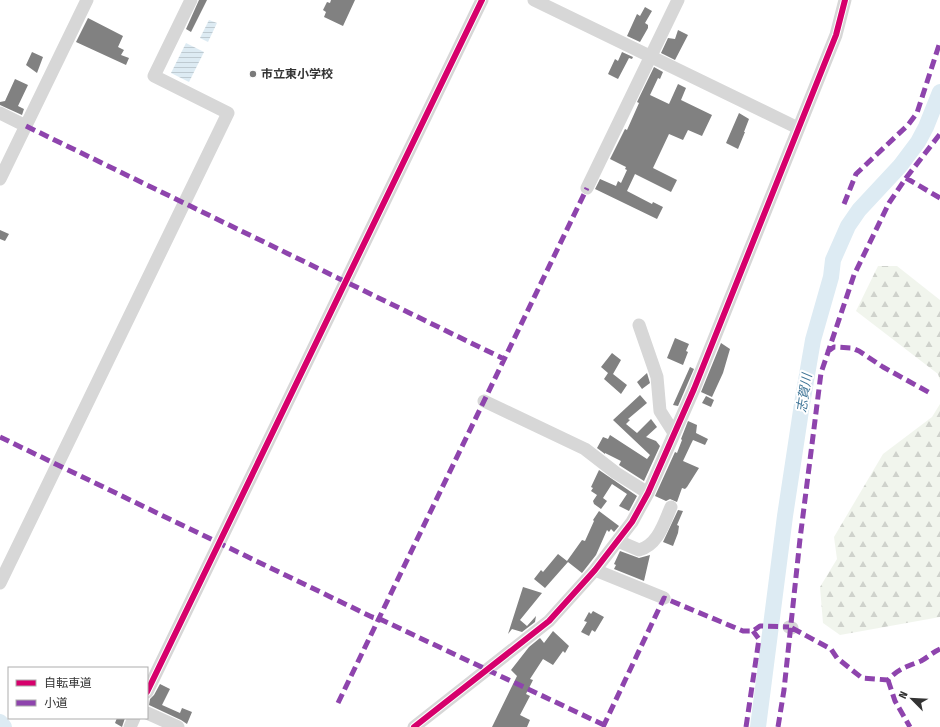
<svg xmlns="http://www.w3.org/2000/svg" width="940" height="727" font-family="'Fira Sans Condensed','Noto Sans JP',sans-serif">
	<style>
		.forest { fill: url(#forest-firs) }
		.water { fill: url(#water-rules) }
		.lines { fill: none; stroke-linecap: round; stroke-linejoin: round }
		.river { stroke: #ddebf3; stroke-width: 16 }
		.building { fill: #818181 }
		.minor { stroke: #d7d7d7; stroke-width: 13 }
		.quiet { stroke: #8e44ad; stroke-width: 5; stroke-dasharray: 10 5; stroke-linecap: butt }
		.cycleway-casing { stroke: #fff; stroke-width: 8 }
		.cycleway { stroke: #d6006c; stroke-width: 6 }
		.poi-dot { fill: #7a7a7a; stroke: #fff; stroke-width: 1.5 }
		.labels { text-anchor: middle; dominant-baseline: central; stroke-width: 4; stroke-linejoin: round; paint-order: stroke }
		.poi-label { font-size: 12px; font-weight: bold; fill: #333; stroke: #fff; text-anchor: start }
		.water-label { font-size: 13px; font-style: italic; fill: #3f7597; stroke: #fff }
	</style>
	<defs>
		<pattern id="forest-firs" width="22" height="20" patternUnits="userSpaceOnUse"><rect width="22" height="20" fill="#f1f5ed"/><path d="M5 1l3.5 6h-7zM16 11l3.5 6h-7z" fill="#cfd2cc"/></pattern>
		<pattern id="water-rules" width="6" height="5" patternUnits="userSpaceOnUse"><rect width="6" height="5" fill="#ddebf3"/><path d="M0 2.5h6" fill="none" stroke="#becad1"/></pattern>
	</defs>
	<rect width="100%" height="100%" fill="#fff"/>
	<path class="forest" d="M878,266h19l43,34v80l-2,-6 -82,-63z
		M940,404v213l-100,18 -17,-12 -3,-36 17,-28 -3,-22 49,-83 49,-37z"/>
	<path class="water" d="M209,20l8,3 -9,19 -8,-4z
		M186,43l18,9 -15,30 -18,-9z"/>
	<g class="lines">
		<path class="river" d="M0,722l4,5
			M758,727l27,-211 17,-112 11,-64 18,-63 2,-17 15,-34 11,-16 41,-44 18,-24 8,-15 14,-35"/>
	</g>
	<path class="building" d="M199,0h8l-16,32 -5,-3z
		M331,0h24l-12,26 -19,-9 2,-5 -3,-2 4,-8 3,1z
		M645,7l7,4 -7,12 3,2v3l-8,14 -13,-6 10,-22 3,2z
		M88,18l35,18 -5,11 6,3 -3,5 8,3 -3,7 -50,-23z
		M678,30l10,5 -13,25 -14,-7 7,-15 7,1z
		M32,52l11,5 -6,16 -11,-8z
		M622,52l11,5 -1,2 -3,-1 -11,21 -10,-5 7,-15 3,2z
		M654,67l9,5 -3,7 -2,-1 -8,17 19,9 9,-20 8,4 -5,12 31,15 -10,21 -14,-6 -5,10 -14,-6 -16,34 24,12 -6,12 -36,-18 -8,17 25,13 1,-2 10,5 -6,12 -62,-30 5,-10 16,7 2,-5 3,2 6,-13 -2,-1 1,-2 -16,-8 15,-30 2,1 12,-27 -2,-1z
		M15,79l13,6 -10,21 6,3 -2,6 -22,-10v-3l5,-1z
		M739,113l10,6 -5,13h1l-7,17 -12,-6z
		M0,230l9,4 -4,7 -5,-2z
		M675,338l14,6 -3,7 2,1 -5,13 -16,-7z
		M721,343l9,6 -7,24 -11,24 -11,-5z
		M612,353l9,7 -8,14 14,11 -6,9 -17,-15 4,-6 -7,-6z
		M690,367l4,2 -16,37 -5,-1z
		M647,373l3,10 -8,6 -5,-7z
		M640,395l7,8 -19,16 2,1 -4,4 11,9 14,-14 6,8 -11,10 10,4 4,5 -16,35 -25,-16 2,-4 -16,-8v1l-8,-6 6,-11 5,2 2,-4 37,24 3,-4 -37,-35z
		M706,396l8,4 -3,7 -9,-4z
		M688,421l9,4 -1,8 12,6 -3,6 -12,-5 -2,4 -8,17 16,7 -12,19 -2,2 -3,-1 -5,14 -7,-3 -4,2 -11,-5 20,-44 2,1 5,-13 -1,-1z
		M599,470l38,26 -8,15 -10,-5 8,-12 -15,-10 -9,14 4,3 -6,8 -7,-5 -1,-3 4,-6 -6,-4 2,-3 -2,-1z
		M678,510l5,1 -6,14 2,1 -1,7 -5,13 -10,-4z
		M599,511l20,15 -5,6 -3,-3 -2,3 -2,-2 -11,25 -14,18 -14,-11 -23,26 -11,-9 7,-9 2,2 15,-18 9,7 15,-21 3,1 9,-20 -1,-1z
		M620,551l19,7 11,-3 -6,26 -30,-12 2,-4 -2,-1z
		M523,587l19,6 -22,27 7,6 9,-10 -1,6 -13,10 -10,-3 -4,5z
		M593,611l11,6 -9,15 -3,-2 -3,6 -8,-4 6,-10 -3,-1 5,-9 2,2z
		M553,631l16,15 -4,7 -2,-2 -10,14 -10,-6 -13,20 3,1 -7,14 4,2 -10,19 10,5 -3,7h-35l25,-51 -6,-6 18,-23 11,-9 4,5z
		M160,684l10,5 -8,16 18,8 2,-5 10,4 -5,12 -6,-4 -32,-15 1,-6 4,-4z
		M117,718h8l-3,9 -7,-4z"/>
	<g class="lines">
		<path class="minor" d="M534,0l264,128
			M0,113l26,13
			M0,179l87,-179
			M587,188l91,-188
			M639,325l18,52 3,34 14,22
			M484,401l101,48 31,24 32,20
			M618,541l21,9c19,-5 25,-27 32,-43
			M595,570l69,28
			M0,583l228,-470 -74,-37 37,-76
			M789,627l3,1
			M147,692l335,-692
			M147,713l31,14
			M130,727l4,-9
			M414,727l135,-106 46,-51 37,-48 16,-29 46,-104 142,-354 9,-35"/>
		<path class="quiet" d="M26,126l478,233
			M906,178l34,-44
			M844,204l12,-30 52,-49 9,-12 23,-71
			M827,352l7,-5 18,1 7,3 24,16 47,26
			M0,437l372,180 10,3 222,105
			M792,628l39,21 6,9 25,20 26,2c11,-12 18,-13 33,-19 6,-3 12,-9 19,-12
			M888,680l7,21 15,26
			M338,703l249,-515
			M603,727l61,-129 79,33h10l7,-5 29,1
			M746,727l13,-88 -6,-8
			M778,727l6,-37 16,-151 21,-166 33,-98 35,-72 17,-25 34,20"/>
		<defs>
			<path id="cycleway" d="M147,692l335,-692
				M414,727l135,-106 46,-51 37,-48 16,-29 46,-104 142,-354 9,-35"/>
		</defs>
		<use href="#cycleway" class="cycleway-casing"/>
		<use href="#cycleway" class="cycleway"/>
	</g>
	<circle class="poi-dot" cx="253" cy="74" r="4"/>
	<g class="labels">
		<g class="poi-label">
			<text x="261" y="74">市立東小学校</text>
		</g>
		<g class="water-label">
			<text transform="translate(804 393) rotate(-81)">志賀川</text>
		</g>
	</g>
	<rect x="8" y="667" width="140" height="52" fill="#ffffff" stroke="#adadad"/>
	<rect x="16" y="680" width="20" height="6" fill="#d6006c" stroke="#adadad"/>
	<text x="44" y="687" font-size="12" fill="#333333">自転車道</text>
	<rect x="16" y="700" width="20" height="6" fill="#8e44ad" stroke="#adadad"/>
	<text x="44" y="707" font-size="12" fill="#333333">小道</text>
	<g transform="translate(912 699) rotate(294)" stroke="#ffffff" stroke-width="3" paint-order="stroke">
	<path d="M0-3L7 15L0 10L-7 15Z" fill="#333333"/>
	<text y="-6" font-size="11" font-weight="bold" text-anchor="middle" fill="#333333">N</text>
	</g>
</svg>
